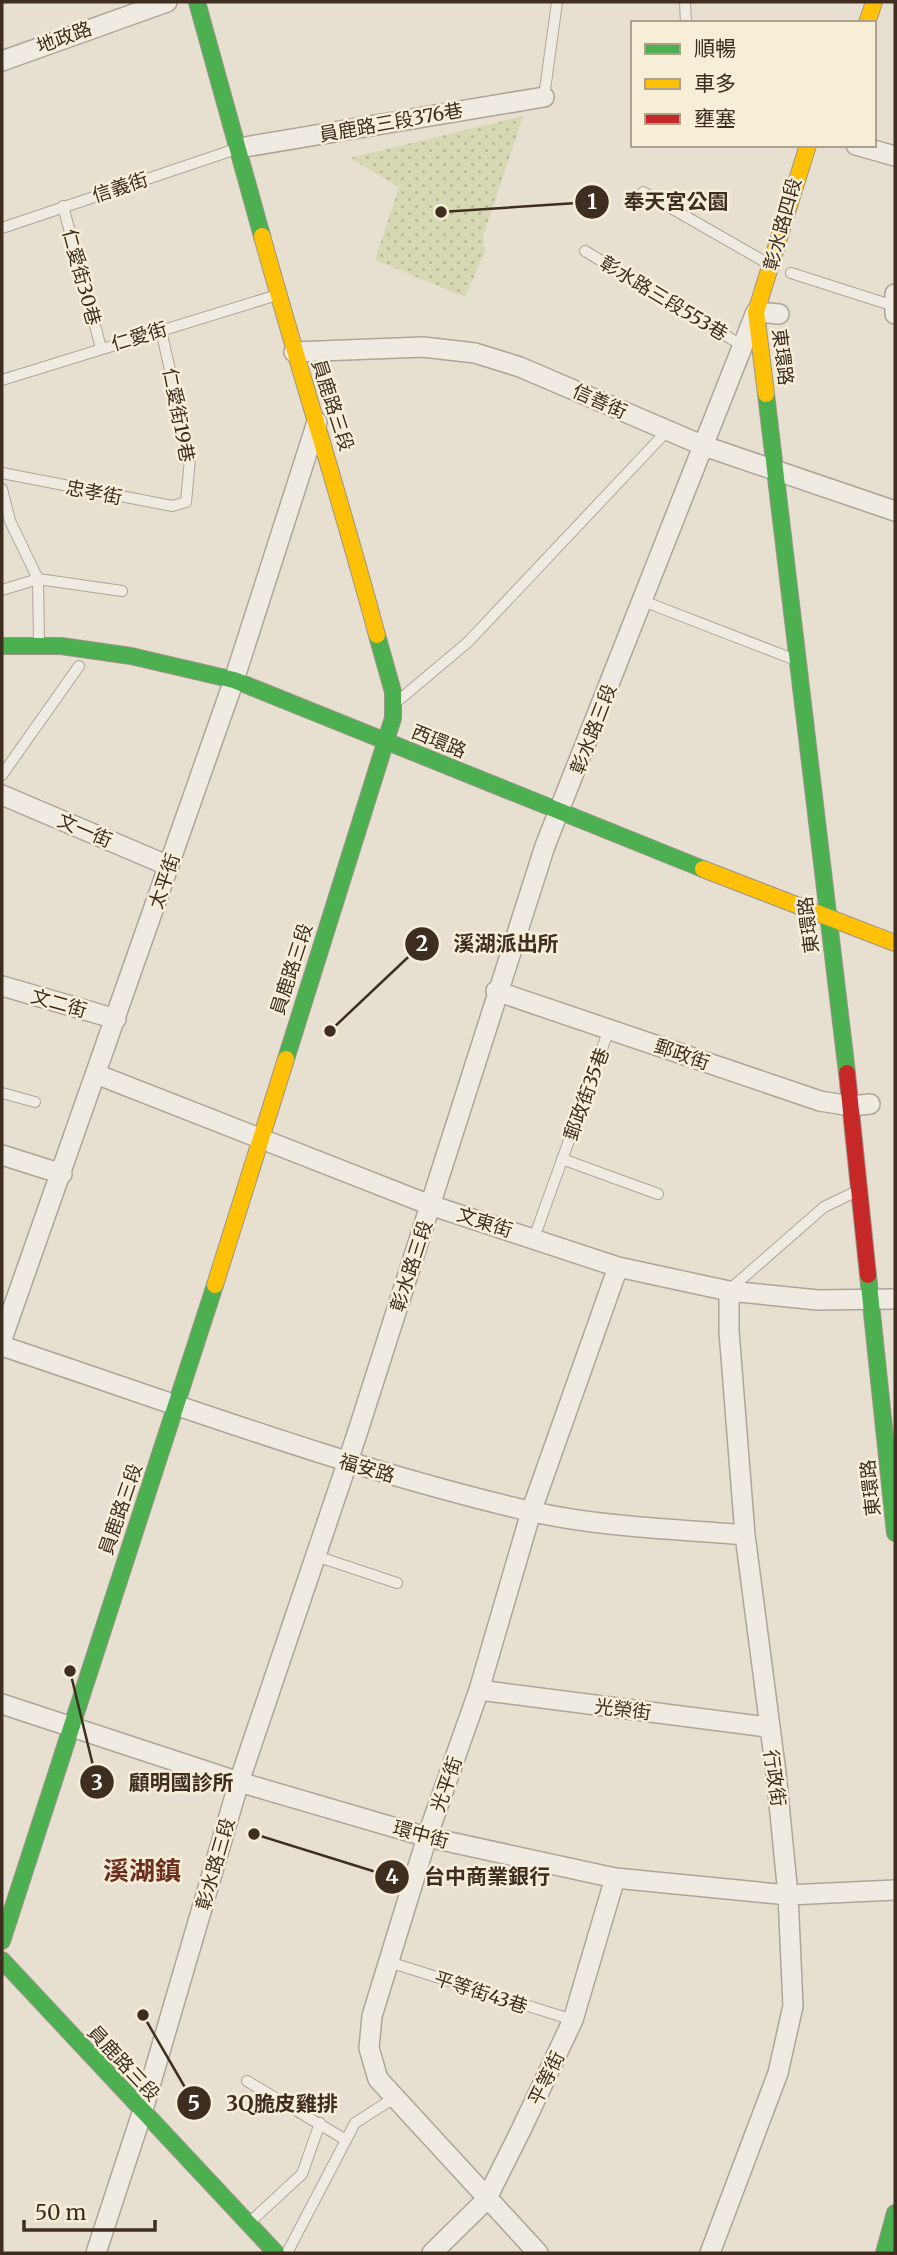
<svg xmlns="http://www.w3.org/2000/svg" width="897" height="2255" font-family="Merriweather,'Noto Sans TC',serif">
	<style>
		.grass { fill: url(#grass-dots) }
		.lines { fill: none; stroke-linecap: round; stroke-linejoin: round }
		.lane-casing { stroke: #ada599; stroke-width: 12 }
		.street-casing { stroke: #ada599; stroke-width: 22 }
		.fast-casing { stroke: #9c958a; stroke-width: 18 }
		.slow-casing { stroke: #9c958a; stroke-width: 18 }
		.jam-casing { stroke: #9c958a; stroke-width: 18 }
		.lane { stroke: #efebe3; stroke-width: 10 }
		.street { stroke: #efebe3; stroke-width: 19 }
		.fast { stroke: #4caf50; stroke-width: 16 }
		.slow { stroke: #ffc107; stroke-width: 16 }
		.jam { stroke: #c62828; stroke-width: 16 }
		.labels { text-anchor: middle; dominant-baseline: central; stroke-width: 5; stroke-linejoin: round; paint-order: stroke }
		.street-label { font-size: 19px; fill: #3d2e20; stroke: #f7eed8 }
		.district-label { font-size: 26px; font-weight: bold; fill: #6b2e1e; stroke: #f7eed8 }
		.leader { fill: none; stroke: #3d2e20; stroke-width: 2.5 }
		.callout-dot { fill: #3d2e20; stroke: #f7eed8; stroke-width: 2.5 }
		.mark-label { font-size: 21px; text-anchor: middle; font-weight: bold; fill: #fff }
		.callout-label { font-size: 21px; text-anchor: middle; font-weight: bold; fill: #3d2e20; stroke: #f7eed8; stroke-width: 5; stroke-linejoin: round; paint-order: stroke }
	</style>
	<defs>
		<pattern id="grass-dots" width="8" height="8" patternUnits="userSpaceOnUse" patternTransform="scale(1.75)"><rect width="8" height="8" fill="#d6d7b3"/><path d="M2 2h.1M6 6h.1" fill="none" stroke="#b9b99a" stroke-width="1.8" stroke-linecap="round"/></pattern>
	</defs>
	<rect width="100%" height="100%" fill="#e7e0d1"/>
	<path class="grass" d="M523,116l-40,120 2,15 -20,46 -90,-37 24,-73 -49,-29z"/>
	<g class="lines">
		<defs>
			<path id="lane" d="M685,2l1,21
				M544,97l13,-95
				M643,192l124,71
				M63,206l38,142
				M2,228l234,-79
				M585,251l158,95
				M791,273l103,33
				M2,380l275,-85
				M2,473l170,33 14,-4 4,-43 -29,-129
				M2,489l8,32 28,58 1,63
				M2,590l36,-11 84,12
				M643,601l150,58
				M399,700l69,-58 199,-211
				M2,775l77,-109
				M2,1093l33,9
				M562,1159l96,35
				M534,1238l75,-209
				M729,1290l95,-83 31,-15
				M316,1556l81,27
				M389,1962l184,58
				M247,2081l99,59
				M249,2223l53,-49 18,-51
				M287,2253l68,-130 39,-25"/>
			<path id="street" d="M2,61l165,-59
				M856,145l39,11
				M239,148l305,-51
				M895,294v20
				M294,352l129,-5 52,6 45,14 184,79 191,65
				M2,795l167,71
				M2,986l114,33
				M496,991l324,110 31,5 19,-2
				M96,1074l334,131 188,62 111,24 89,9 74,-1
				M2,1155l60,19
				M2,1339l232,-659 83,-258
				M2,1346c174,58 347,123 527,165 70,16 145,18 216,24
				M479,1690l288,37
				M2,1704l237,78 188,55 188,41 173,17 107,-5
				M96,2253l46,-140 97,-331 118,-348 188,-588 211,-534 23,2
				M432,2253l54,-53 35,-70 52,-110 42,-142
				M538,2253l-160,-174 -9,-31 3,-32 55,-179 52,-147 52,-178 87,-245
				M710,2253l68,-180 15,-67 -5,-111 -12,-122 -31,-238 -16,-204v-40"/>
			<path id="fast" d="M197,2l65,234
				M766,394l81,679
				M2,646h59l70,10 103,24 469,189
				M286,1059l107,-341v-26l-16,-57
				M868,1275l27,258
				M2,1941l213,-656
				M2,1960l274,293
				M884,2253l11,-40"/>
			<path id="slow" d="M867,23l7,-21
				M262,236c37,133 79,265 115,399
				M766,394l-10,-82 52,-167
				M703,869l192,74
				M215,1285l71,-226"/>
			<path id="jam" d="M847,1073l21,202"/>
		</defs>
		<use href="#lane" class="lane-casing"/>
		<use href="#street" class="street-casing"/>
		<use href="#fast" class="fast-casing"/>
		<use href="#slow" class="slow-casing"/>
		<use href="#jam" class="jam-casing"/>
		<use href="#lane" class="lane"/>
		<use href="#street" class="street"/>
		<use href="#fast" class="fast"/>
		<use href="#slow" class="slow"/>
		<use href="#jam" class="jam"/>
	</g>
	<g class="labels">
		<g class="street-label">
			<text transform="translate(64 37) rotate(-20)">地政路</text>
			<text transform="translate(391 122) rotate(-10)">員鹿路三段376巷</text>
			<text transform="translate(120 187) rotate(-18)">信義街</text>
			<text transform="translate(782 224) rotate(-75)">彰水路四段</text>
			<text transform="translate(82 277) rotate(75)">仁愛街30巷</text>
			<text transform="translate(664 298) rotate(31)">彰水路三段553巷</text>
			<text transform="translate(139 336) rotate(-17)">仁愛街</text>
			<text transform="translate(783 357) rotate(83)">東環路</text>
			<text transform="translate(600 401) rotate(24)">信善街</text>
			<text transform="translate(333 405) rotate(72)">員鹿路三段</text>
			<text transform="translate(179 415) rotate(79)">仁愛街19巷</text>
			<text transform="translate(94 492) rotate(11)">忠孝街</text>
			<text transform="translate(593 729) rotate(-69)">彰水路三段</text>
			<text transform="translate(439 741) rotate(22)">西環路</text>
			<text transform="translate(85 830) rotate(23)">文一街</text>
			<text transform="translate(164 881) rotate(-71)">太平街</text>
			<text transform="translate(808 925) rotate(-97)">東環路</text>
			<text transform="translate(291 969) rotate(-72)">員鹿路三段</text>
			<text transform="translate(59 1003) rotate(16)">文二街</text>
			<text transform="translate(682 1054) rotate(19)">郵政街</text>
			<text transform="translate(586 1094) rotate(-70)">郵政街35巷</text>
			<text transform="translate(485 1222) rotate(18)">文東街</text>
			<text transform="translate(411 1266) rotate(-72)">彰水路三段</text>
			<text transform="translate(367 1468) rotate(16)">福安路</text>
			<text transform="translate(870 1488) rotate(-96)">東環路</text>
			<text transform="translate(120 1509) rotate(-71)">員鹿路三段</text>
			<text transform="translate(623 1709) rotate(7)">光榮街</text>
			<text transform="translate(775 1778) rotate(82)">行政街</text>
			<text transform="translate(446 1784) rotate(-71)">光平街</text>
			<text transform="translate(421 1834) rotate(15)">環中街</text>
			<text transform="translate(215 1864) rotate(-74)">彰水路三段</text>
			<text transform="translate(481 1992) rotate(18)">平等街43巷</text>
			<text transform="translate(124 2063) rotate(47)">員鹿路三段</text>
			<text transform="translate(546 2078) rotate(-64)">平等街</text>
		</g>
		<g class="district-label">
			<text x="142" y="1870">溪湖鎮</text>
		</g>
	</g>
	<path class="leader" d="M441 212L592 202M330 1031L422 944M70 1671L97 1782M254 1834L392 1877M143 2015L194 2103"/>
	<g class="callout-dot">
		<circle cx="441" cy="212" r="7"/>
		<circle cx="330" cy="1031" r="7"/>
		<circle cx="70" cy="1671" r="7"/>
		<circle cx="254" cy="1834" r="7"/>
		<circle cx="143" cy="2015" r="7"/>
		<circle cx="592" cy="202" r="18"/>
		<circle cx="422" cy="944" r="18"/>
		<circle cx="97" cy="1782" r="18"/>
		<circle cx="392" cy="1877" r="18"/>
		<circle cx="194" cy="2103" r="18"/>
	</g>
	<g class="mark-label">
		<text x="592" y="209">1</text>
		<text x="422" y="951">2</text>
		<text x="97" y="1790">3</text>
		<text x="392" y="1884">4</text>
		<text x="194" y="2111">5</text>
	</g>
	<g class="callout-label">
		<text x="676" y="209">奉天宮公園</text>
		<text x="506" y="951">溪湖派出所</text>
		<text x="181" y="1790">顧明國診所</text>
		<text x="487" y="1884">台中商業銀行</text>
		<text x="282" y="2111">3Q脆皮雞排</text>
	</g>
	<rect width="897" height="2255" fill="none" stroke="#3d2e20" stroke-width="7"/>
	<rect x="631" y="21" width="245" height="126" fill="#f7eed8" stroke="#ada18e" stroke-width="2"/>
	<rect x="645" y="44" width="35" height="10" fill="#4caf50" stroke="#ada18e" stroke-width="2"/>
	<text x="694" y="56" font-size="21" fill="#3d2e20">順暢</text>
	<rect x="645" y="79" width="35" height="10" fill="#ffc107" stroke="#ada18e" stroke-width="2"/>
	<text x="694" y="91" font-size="21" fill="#3d2e20">車多</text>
	<rect x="645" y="114" width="35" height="10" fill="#c62828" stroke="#ada18e" stroke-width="2"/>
	<text x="694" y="126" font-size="21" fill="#3d2e20">壅塞</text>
	<path d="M24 2220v10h131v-10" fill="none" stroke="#3d2e20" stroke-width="3.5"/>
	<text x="35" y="2220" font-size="21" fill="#3d2e20" stroke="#f7eed8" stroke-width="5" paint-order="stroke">50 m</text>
</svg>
